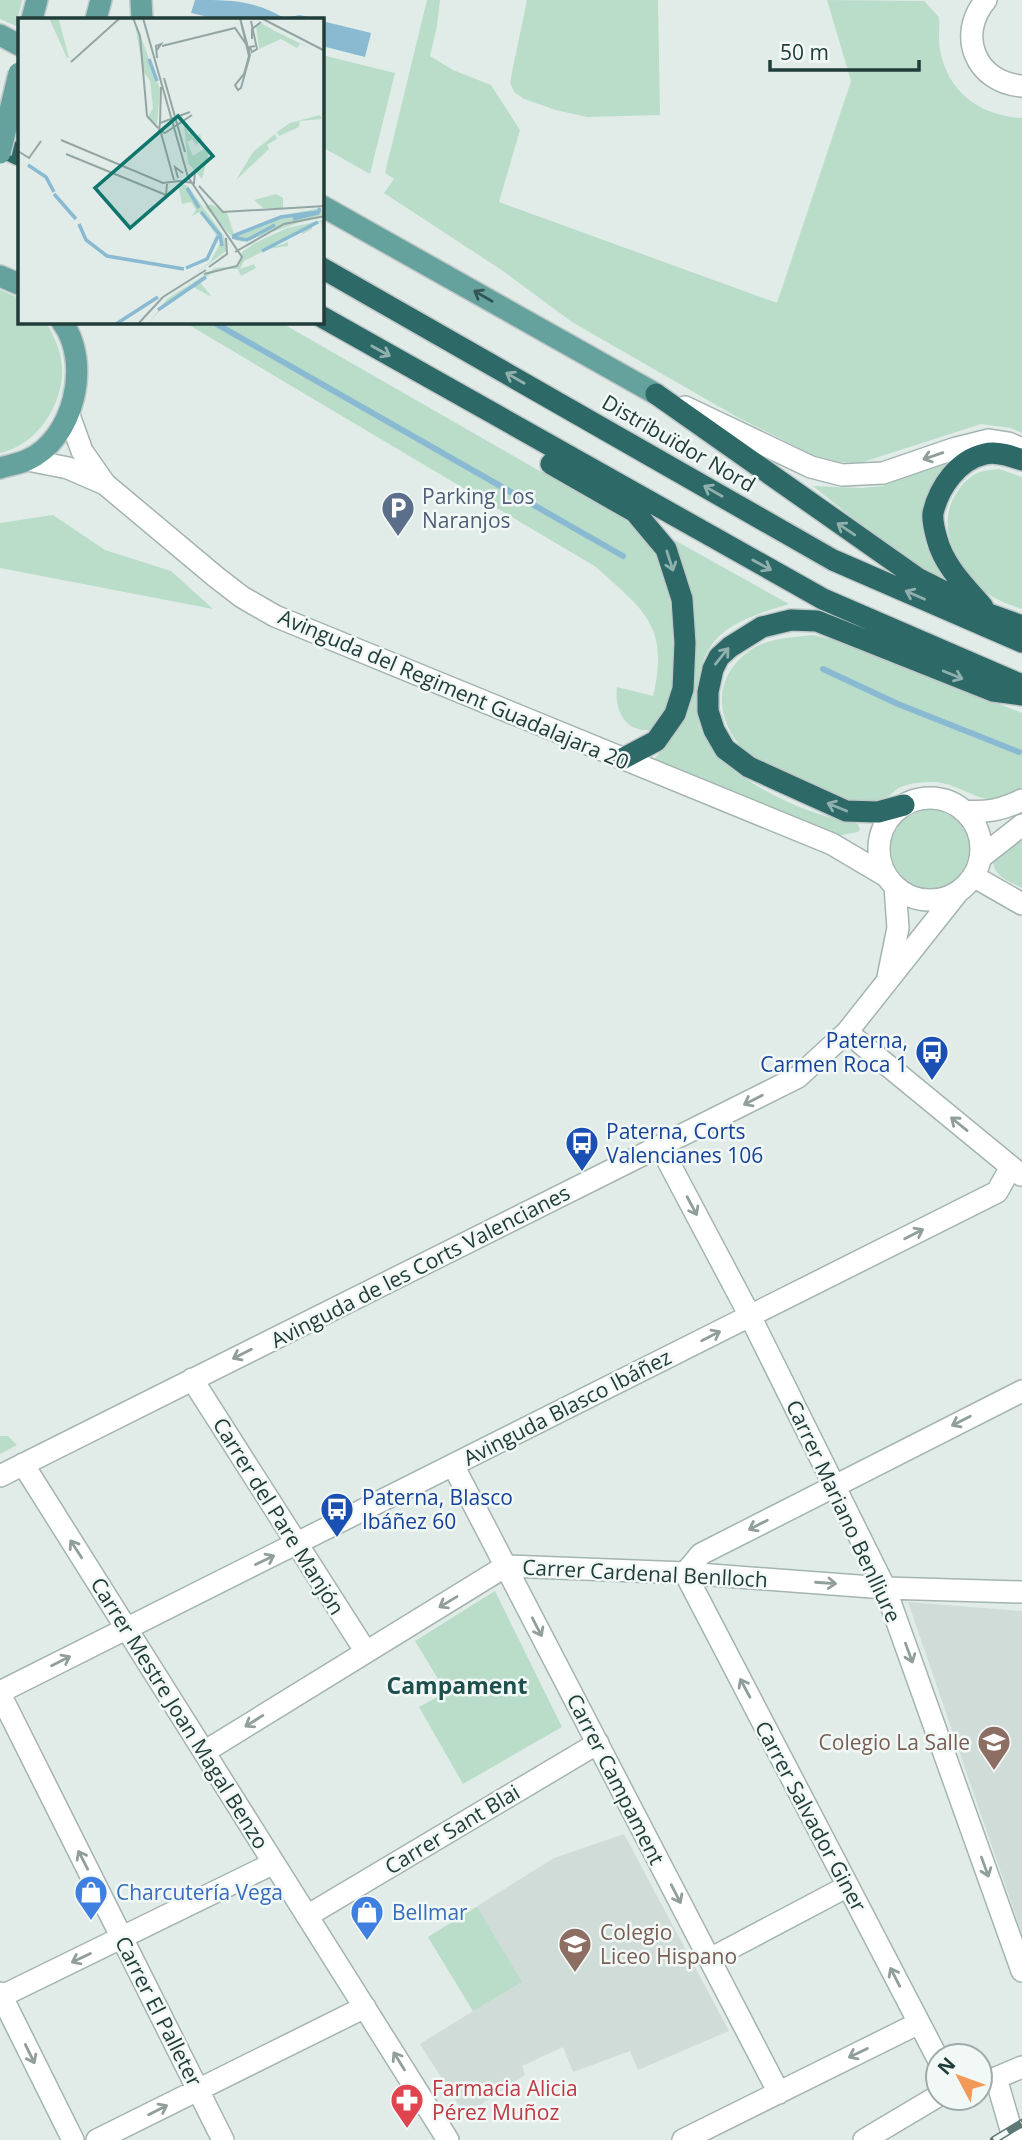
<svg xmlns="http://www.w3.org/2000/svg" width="1022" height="2140" font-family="'Open Sans',sans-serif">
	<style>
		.built { fill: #cfdcd8 }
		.green { fill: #baddca }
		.water { fill: #89bad2 }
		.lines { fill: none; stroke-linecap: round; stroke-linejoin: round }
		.stream { stroke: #89bad2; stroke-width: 6 }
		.minor-casing { stroke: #a4b4b1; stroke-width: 24 }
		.major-casing { stroke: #c1c9c8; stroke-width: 24 }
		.highway-casing { stroke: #c1c9c8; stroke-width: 24 }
		.minor { stroke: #fff; stroke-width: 21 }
		.major { stroke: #65a29d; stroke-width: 21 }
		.highway { stroke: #2d6967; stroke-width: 21 }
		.rail-casing { stroke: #5c7976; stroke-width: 8 }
		.rail { stroke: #f2f8f6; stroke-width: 5; stroke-dasharray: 16; stroke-linecap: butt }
		.major-bridge-casing { stroke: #c1c9c8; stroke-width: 24; stroke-linecap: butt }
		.major-bridge { stroke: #65a29d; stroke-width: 21 }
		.oneway { stroke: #325653 }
		.oneway2 { stroke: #90b0ae }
		.oneway3 { stroke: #909e9c }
		.labels { text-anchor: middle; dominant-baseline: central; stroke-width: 5; stroke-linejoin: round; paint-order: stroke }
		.street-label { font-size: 21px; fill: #213d3a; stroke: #f2f8f6 }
		.service-label { font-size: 21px; fill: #4e5e75; stroke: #f2f8f6; text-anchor: start }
		.transit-label { font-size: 21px; fill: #164399; stroke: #f2f8f6; text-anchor: start }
		.education-label { font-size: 21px; fill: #785e54; stroke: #f2f8f6; text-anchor: end }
		.shop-label { font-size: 21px; fill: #366cbe; stroke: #f2f8f6; text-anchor: start }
		.health-label { font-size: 21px; fill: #be3a42; stroke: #f2f8f6; text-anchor: start }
		.neighbourhood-label { font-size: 23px; font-weight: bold; fill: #1d4f4c; stroke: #f2f8f6 }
		.inset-river { fill: none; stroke: #89bad2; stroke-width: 3.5 }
		.inset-road { fill: none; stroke: #94a6a3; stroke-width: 2 }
		.view { fill: #0f766e; fill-opacity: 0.15; stroke: #0f766e; stroke-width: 3.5 }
		.inset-edge { fill: none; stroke: #213d3a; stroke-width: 3.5 }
	</style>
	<rect width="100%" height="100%" fill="#e1ece9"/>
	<path class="built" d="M908,1602l114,9v323z
		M624,1834l105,197 -91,39 -8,-19 -57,21 -10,-25 -41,19 3,9 -60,40 -45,-71 53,-33 -45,-74 126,-79z"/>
	<path class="green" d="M0,0h22l-6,26 -16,-7z
		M427,0h13l-3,26 -7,30 23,14 38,15 29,45 -21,72 278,101 74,-222 -24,-81 97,1 15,16c1,10 -1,22 1,33 8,43 41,66 82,68v315l-11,-5 -30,-4 -121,39 -22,-1 -25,-7 -76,-38 -165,-95 -69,-51 -119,-78 10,-14 -9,-6z
		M527,0h131l2,115 -73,2 -31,-7 -32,-11 -10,-7 -4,-10z
		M322,55l73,18 -25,101 -48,-27z
		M0,290l19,8v24h27c8,14 15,28 16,45 2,37 -25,78 -62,86z
		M184,322h96l345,198c16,14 32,31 39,51 8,22 12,100 7,123 -3,15 -11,27 -22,36 -25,2 -35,-22 -32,-43l36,9c17,-71 -10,-86 -57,-129z
		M950,461c-38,44 -36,82 1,126l-53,-32 -85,-69 49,2 20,-2z
		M999,469l23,8v132c-15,-5 -31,-11 -43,-22 -25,-25 -44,-65 -21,-96 4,-7 12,-15 20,-18 6,-3 14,-3 21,-4z
		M53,515l52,35 66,21 42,38 -213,-41v-45z
		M669,537l120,67c-48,15 -87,26 -91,83 -2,18 -2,36 8,52 26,44 103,77 152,85l2,5 -2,3 -22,4 -182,-77c14,-14 30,-34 33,-54 3,-14 2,-30 2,-44 2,-43 6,-86 -20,-124z
		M814,635l35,9 173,69v74c-33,31 -55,-4 -89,-5 -11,0 -27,1 -36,7 -3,2 -5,5 -8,7 -11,9 -28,9 -41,6 -13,-3 -27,-12 -39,-18 -16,-7 -44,-16 -58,-27 -36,-32 -42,-79 1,-108 17,-11 43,-12 62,-14z
		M891 849a39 39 0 1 1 78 0a39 39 0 1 1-78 0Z
		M1022,839v49c-13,-7 -28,-11 -29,-27l22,-19z
		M0,1436h8l9,9 -17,9z
		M495,1591l67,136 -99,57 -44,-77 27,-15 -31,-51z
		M477,1907l45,75 -49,29 -45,-74z"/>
	<path class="water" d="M195,0c34,0 60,0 89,18l16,-3 17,4h-100l-26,-6z
		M322,21l49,12 -6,24 -43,-11z"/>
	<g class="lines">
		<path class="stream" d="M213,322l410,234
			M823,669l75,35 121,48"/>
		<defs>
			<path id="minor" d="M986,0c-30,35 -10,83 36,86
				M685,407l126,60 31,8 41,-2 70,-24 36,-9 19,3 14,6
				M69,415l13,36 23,33 111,93 26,20 33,19 557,228 54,32
				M28,460l40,8 37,16
				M879 849a51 51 0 1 1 102 0a51 51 0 1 1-102 0Z
				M964,811c22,2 38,-1 58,-11
				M980,858l42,-33
				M973,876l49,28
				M888,977l10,-49 -3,-42
				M847,1032l174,143
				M660,1146l90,170 135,272 137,383
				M192,1379l174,273
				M23,1464l425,676
				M453,1465l326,628
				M0,1476l798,-399 49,-45 111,-140
				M685,1573l253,486
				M685,1573l16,-19 321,-163
				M0,1692l997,-500 14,-25
				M0,1694l223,446
				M204,1752l302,-186 179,7 200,15 137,4
				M307,1916l291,-173
				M710,1959l138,-73
				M0,1993l73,147
				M0,1997l274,-134
				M996,2078l18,62
				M980,2082l16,-4 26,-11
				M97,2140l268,-133
				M683,2140l236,-117
				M864,2140l74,-44"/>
			<path id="major" d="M141,0l1,19
				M32,19l5,-19
				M96,19l5,-19
				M0,35l19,10
				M322,206l334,188
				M0,276l19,8
				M0,468c9,-3 19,-4 27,-8 47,-20 65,-98 35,-138"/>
			<path id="highway" d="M0,146l19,9
				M322,268l511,292 189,82
				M322,317l501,282 199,86
				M656,394l263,185 70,35 33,12
				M551,464l84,48 31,37 16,50 3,44 -2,46 -8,25 -19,27 -34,18
				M983,607c-17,-20 -39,-41 -46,-68 -2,-7 -5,-19 -4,-26 6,-26 25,-53 52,-59 12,-3 26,2 37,6
				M904,805l-26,7 -32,-1 -97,-44 -24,-18 -11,-19 -6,-19v-19l5,-23 6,-12 11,-10 32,-20 29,-7 26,1 176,70 29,4"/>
		</defs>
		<use href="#minor" class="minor-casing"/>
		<use href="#major" class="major-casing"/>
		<use href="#highway" class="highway-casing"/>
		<use href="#minor" class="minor"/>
		<use href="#major" class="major"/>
		<use href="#highway" class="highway"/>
		<defs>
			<path id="rail" d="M994,2140l28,-17"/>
		</defs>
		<use href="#rail" class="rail-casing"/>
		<use href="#rail" class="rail"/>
		<defs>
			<path id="major-bridge" d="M0,153l19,-80"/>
		</defs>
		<use href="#major-bridge" class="major-bridge-casing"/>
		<use href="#major-bridge" class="major-bridge"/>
	</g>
	<defs><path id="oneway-shaft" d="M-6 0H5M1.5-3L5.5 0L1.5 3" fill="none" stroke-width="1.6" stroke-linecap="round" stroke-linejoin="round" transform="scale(1.75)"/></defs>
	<use class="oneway" href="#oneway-shaft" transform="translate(483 296) rotate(-150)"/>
	<g class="oneway2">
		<use href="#oneway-shaft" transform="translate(381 351) rotate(29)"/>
		<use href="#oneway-shaft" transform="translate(515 378) rotate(-150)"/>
		<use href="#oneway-shaft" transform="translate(713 491) rotate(-150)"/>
		<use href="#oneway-shaft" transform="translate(846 529) rotate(-146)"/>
		<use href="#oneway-shaft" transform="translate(670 561) rotate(72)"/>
		<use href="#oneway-shaft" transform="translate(762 565) rotate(29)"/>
		<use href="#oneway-shaft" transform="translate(915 595) rotate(-156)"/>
		<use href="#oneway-shaft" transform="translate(722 656) rotate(-51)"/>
		<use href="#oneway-shaft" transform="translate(953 675) rotate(22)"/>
		<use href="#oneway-shaft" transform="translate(837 807) rotate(-158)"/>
	</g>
	<g class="oneway3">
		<use href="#oneway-shaft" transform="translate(933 456) rotate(161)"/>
		<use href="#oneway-shaft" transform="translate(753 1100) rotate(153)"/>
		<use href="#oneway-shaft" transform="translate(959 1124) rotate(-141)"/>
		<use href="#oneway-shaft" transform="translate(692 1206) rotate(62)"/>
		<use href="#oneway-shaft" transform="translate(914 1234) rotate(-27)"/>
		<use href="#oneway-shaft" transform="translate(711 1336) rotate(-27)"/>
		<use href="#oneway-shaft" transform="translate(242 1354) rotate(153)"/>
		<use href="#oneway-shaft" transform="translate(961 1421) rotate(153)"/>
		<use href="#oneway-shaft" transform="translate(758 1525) rotate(153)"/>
		<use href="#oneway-shaft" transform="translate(76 1549) rotate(-123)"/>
		<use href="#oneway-shaft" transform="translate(265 1560) rotate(-26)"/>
		<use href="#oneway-shaft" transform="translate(826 1583) rotate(4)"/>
		<use href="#oneway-shaft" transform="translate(448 1602) rotate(149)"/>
		<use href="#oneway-shaft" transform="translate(537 1627) rotate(63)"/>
		<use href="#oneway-shaft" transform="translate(909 1653) rotate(70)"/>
		<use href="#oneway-shaft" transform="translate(61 1661) rotate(-27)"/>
		<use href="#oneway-shaft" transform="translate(745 1688) rotate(-118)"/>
		<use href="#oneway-shaft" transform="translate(254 1721) rotate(148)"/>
		<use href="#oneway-shaft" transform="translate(83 1860) rotate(-117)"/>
		<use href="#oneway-shaft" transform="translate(985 1867) rotate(70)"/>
		<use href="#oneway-shaft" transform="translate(676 1894) rotate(63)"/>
		<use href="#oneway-shaft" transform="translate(81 1958) rotate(154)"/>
		<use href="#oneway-shaft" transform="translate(895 1977) rotate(-117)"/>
		<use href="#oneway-shaft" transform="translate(858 2053) rotate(154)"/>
		<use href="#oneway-shaft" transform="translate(30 2054) rotate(64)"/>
		<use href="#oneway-shaft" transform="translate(399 2061) rotate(-122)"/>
		<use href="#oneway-shaft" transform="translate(158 2110) rotate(-27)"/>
	</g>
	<defs>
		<symbol id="parking-pin" viewBox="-11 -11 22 30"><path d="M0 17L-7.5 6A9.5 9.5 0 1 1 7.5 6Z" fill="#5c6f8a" stroke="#f2f8f6"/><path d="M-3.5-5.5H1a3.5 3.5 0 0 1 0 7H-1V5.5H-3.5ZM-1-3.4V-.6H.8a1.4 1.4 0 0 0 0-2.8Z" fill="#fff"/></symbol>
		<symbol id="bus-pin" viewBox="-11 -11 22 30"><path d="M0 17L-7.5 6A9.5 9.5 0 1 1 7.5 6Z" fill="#1a4fb4" stroke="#f2f8f6"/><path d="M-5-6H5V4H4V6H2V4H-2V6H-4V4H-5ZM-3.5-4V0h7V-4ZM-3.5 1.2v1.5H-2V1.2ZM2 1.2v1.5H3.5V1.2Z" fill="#fff"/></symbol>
		<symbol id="school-pin" viewBox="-11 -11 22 30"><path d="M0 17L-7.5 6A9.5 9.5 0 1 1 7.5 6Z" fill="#8d6e63" stroke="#f2f8f6"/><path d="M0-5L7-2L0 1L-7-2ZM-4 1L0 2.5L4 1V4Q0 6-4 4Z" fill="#fff"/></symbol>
		<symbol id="shop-pin" viewBox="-11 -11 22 30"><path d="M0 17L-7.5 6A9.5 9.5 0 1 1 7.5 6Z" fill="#3f7fe0" stroke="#f2f8f6"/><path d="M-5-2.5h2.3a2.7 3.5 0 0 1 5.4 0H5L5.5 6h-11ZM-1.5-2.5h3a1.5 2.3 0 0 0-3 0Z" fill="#fff"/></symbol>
		<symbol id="pharmacy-pin" viewBox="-11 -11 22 30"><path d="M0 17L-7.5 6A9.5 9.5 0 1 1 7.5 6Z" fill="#e0444e" stroke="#f2f8f6"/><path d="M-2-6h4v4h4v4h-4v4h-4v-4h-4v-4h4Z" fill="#fff"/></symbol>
	</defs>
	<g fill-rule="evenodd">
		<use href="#parking-pin" x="379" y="489" width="38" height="52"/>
		<use href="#bus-pin" x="913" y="1033" width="38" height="52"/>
		<use href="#bus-pin" x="563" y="1124" width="38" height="52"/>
		<use href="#bus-pin" x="318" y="1490" width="38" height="52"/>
		<use href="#school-pin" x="975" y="1723" width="38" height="52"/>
		<use href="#shop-pin" x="72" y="1873" width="38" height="52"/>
		<use href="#shop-pin" x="348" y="1893" width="38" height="52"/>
		<use href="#school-pin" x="556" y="1925" width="38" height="52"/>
		<use href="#pharmacy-pin" x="388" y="2081" width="38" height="52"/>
	</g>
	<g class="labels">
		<g class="street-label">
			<text transform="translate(679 443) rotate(30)">Distribuïdor Nord</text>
			<text transform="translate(454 689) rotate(23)">Avinguda del Regiment Guadalajara 20</text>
			<text transform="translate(420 1266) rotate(-27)">Avinguda de les Corts Valencianes</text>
			<text transform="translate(567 1407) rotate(-27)">Avinguda Blasco Ibáñez</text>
			<text transform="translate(844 1511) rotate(65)">Carrer Mariano Benlliure</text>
			<text transform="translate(279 1516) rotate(58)">Carrer del Pare Manjón</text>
			<text transform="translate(645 1573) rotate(3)">Carrer Cardenal Benlloch</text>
			<text transform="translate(180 1713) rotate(58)">Carrer Mestre Joan Magal Benzo</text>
			<text transform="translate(616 1779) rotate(63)">Carrer Campament</text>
			<text transform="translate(811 1816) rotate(62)">Carrer Salvador Giner</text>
			<text transform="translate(452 1829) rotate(-31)">Carrer Sant Blai</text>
			<text transform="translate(159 2011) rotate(63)">Carrer El Palleter</text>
		</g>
		<g class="service-label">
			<text x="422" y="496">Parking Los<tspan x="422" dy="24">Naranjos</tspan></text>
		</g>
		<g class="transit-label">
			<text x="908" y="1040" text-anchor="end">Paterna,<tspan x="908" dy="24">Carmen Roca 1</tspan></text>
			<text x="606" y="1131">Paterna, Corts<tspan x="606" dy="24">Valencianes 106</tspan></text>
			<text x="362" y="1497">Paterna, Blasco<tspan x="362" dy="24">Ibáñez 60</tspan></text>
		</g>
		<g class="education-label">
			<text x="970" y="1742">Colegio La Salle</text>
			<text x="600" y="1932" text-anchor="start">Colegio<tspan x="600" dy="24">Liceo Hispano</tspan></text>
		</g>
		<g class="shop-label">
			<text x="116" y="1892">Charcutería Vega</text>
			<text x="392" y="1912">Bellmar</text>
		</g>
		<g class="health-label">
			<text x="432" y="2088">Farmacia Alicia<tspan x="432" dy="24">Pérez Muñoz</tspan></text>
		</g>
		<g class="neighbourhood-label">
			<text x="457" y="1685">Campament</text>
		</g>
	</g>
	<g transform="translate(18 18)">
		<rect width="306" height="306" fill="#e1ece9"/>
		<path d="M31,0l10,2 10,38h-2zM116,0l26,71 -3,36 -9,-8 5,-9 -3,-27 -7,-10zM243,5l14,8 37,18 -12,-5 -3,4 -16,-9 -22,10 -3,-24zM302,97l2,4 -22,2 -1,6 -20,9 -2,-4 13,-9zM166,106l5,10 5,-2 -2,6 8,-4 2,6 -6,5 -4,-6 -5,3 6,14 14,-9 2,5 -7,27 -14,-16zM257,116l2,5 -10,6 2,4 -33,31 17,-28zM160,166l9,1 37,51 3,14 -35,27 18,-15 11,-20 -21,-30 -8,4 4,-6 -5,-8 -9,2zM258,176l7,4v10h-20l-9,-8zM193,186l16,9 7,21 45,-18 41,-8 4,6 -82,28 -7,-2 -30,-33zM306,202v24l-3,-22 -9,2v5l-9,5 -5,-4 -23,17 13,-5v4l-20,3 -24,12 -4,8 14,-5 2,4 -15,8 -3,-7h-18l-21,12 13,16 -19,-10 -24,13 -21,24 19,-25 36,-23 12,-8 24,-2 3,-14 13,-9 32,-15z" fill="#baddca"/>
		<path class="inset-river" d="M131,41l8,22M10,147l18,12 8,15M169,170l12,20M36,176l22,25M183,194l19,23 2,11M275,201l25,-6 2,-5M61,206l7,16 21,16 77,13M215,218l48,-19 37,-5M214,219l15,3 28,-15M244,233l56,-29M168,250l21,-9 11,-23M140,292l48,-33M98,306l42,-27"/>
		<path class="inset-road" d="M115,0l7,18 7,80 11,12M125,0l45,159 54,80 -5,9 -33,8M222,0l9,38 -5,18 -9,11 3,5 3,-2 9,-33 -10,-37M243,0l64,33M233,3l6,28 -5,3 -2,-5 5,-1M234,21v-10l9,-7M144,28l73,-18 15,22M139,40l-1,-12 5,-2 -4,6M53,44l49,-44M146,60l21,74M172,94l-30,11 -1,8 6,2 27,-18M142,105l1,-36M143,115l13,47M43,122l102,43 16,-2M0,133l11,7 12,-17M48,136l100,41 1,-11M160,160l-3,-11 8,6M161,163l15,2 1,-12M181,168l24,26 102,-6M217,234l49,-28 41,-8M191,249l18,-13 -1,-16M120,306l25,-27 43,-27"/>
		<path class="view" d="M160,98l35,40 -83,72 -35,-40z"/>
		<rect width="306" height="306" class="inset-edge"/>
	</g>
	<g transform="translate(959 2077) rotate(311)"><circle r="33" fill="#f2f8f6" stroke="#9eadab" stroke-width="2"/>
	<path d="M0-5L12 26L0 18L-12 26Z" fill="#f39958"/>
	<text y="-10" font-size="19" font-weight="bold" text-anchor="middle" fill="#213d3a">N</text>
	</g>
	<path d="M770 60v10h149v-10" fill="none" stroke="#213d3a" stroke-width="3.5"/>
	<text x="780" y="60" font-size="21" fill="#213d3a" stroke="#f2f8f6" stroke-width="5" paint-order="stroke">50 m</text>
</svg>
